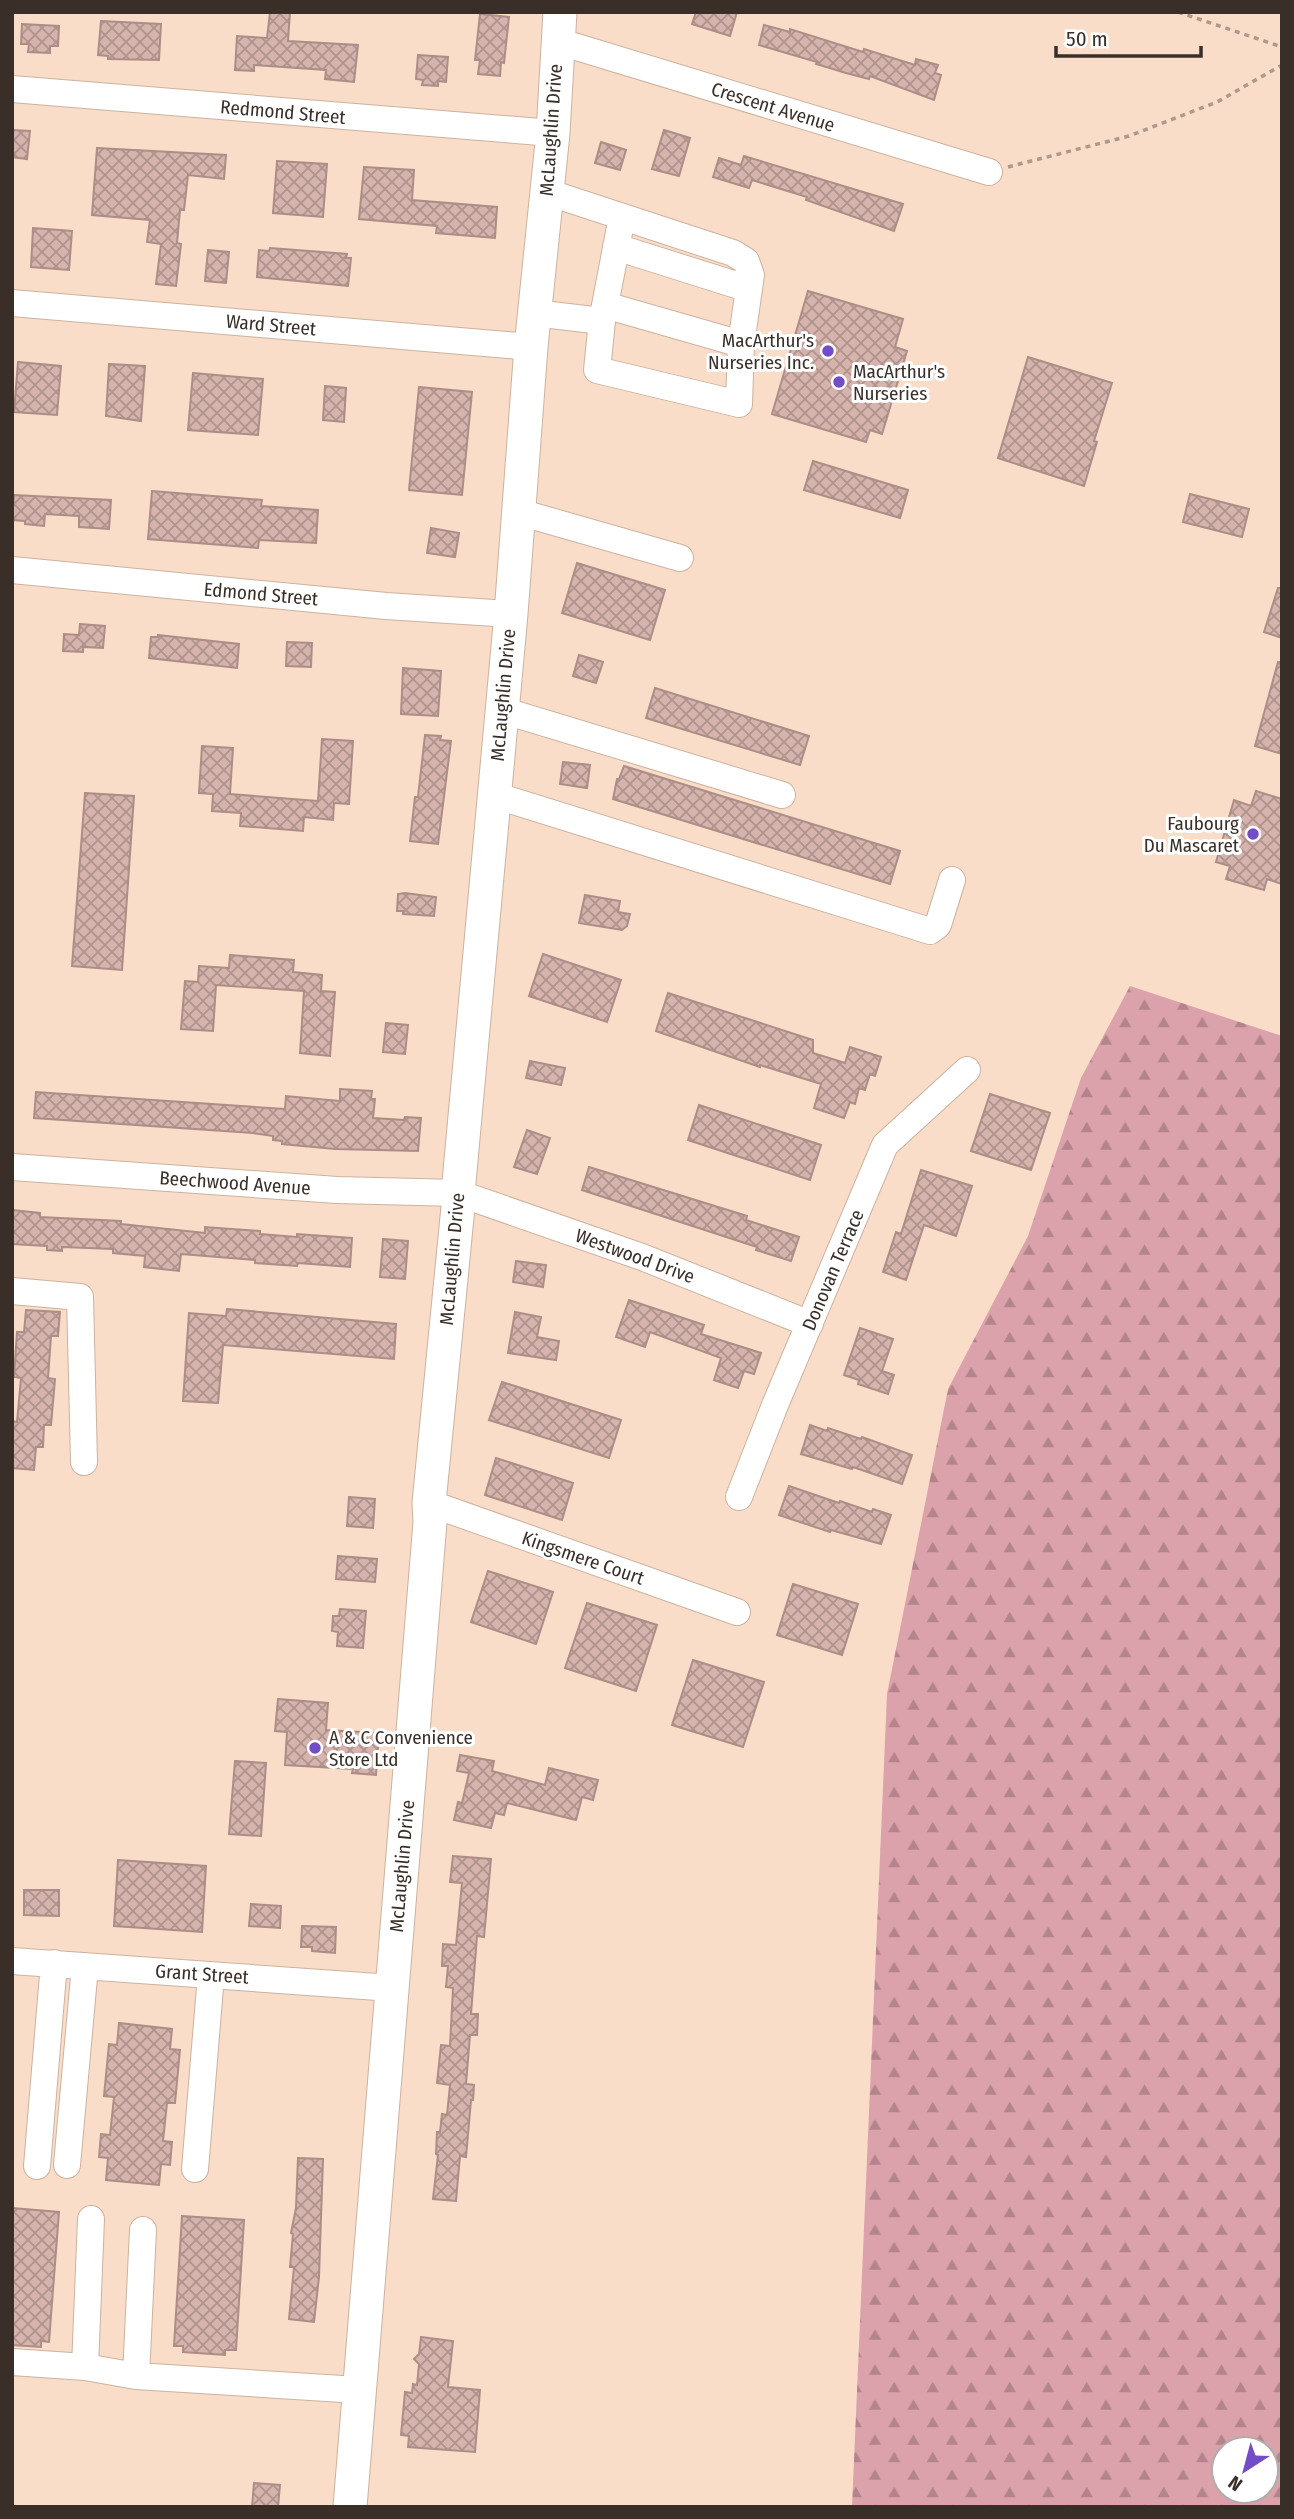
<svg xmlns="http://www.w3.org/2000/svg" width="1294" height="2519" font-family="'Fira Sans Condensed',sans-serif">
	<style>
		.forest { fill: url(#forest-firs); fill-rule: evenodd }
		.building { fill: url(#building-cross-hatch); stroke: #ad8d85; stroke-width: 2 }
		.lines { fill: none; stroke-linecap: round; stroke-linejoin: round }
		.minor-casing { stroke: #ccb29f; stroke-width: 28 }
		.major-casing { stroke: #ccb29f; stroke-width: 35 }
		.path { stroke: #af998a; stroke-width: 3.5; stroke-dasharray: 5 5; stroke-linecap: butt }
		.minor { stroke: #fff; stroke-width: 26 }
		.major { stroke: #fff; stroke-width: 33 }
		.poi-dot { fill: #724dc7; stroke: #fff; stroke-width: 2.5 }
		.labels { text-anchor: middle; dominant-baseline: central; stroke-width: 6; stroke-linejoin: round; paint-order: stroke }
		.street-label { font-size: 19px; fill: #3a2f28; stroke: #fff }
		.poi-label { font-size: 19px; fill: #3a2f28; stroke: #fff; text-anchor: end }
	</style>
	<defs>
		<pattern id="forest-firs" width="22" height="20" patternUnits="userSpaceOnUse" patternTransform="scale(1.75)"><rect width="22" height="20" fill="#dba2ac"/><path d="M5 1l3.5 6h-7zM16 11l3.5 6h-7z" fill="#b3848c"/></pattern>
		<pattern id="building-cross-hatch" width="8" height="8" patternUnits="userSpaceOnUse" patternTransform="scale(1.75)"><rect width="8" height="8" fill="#d6b4ad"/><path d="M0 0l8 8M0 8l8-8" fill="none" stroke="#af938d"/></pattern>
	</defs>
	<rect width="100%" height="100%" fill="#f9ddc9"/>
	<path class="forest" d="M1130,986l152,50v1471h-430l35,-813 61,-305 80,-153 53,-158zM1224,2449h42v42h-42z"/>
	<path class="building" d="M270,12h20l-2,29 70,4 -4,37 -29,-3 1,-9 -72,-5v6l-19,-1 2,-34 30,2z
		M696,12h41l-7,24 -38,-12z
		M480,14l29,3 -5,46 -3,-1 -1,14 -22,-2 2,-14h-5z
		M101,21l60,3 -2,36 -51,-1v-3l-10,-1z
		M22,24l37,2 -1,20h-8v7l-22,-1 1,-8h-8z
		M764,25l26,7v-3l73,23 1,-3 51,16 1,-6 22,6 -3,8 6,2 -7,25 -64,-24 -1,3 -23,-6 -30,-9 1,-2 -58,-17z
		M418,55l30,2 -2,25 -8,-1v5l-16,-1 1,-5 -7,-1z
		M12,130l18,1 -3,28 -15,-2z
		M664,130l26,8 -11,38 -27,-7z
		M601,142l25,8 -6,20 -25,-7z
		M97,148l129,7 -2,24 -36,-4 -4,35h-4l-3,33 4,1 -5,42 -20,-2 5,-40 -14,-2 3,-22 -58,-5z
		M744,156l159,48 -9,27 -88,-31 1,-3 -55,-17 -3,8 -36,-11 6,-19 22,7z
		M277,161l50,3 -4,53 -50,-4z
		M364,167l50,3 -2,30 85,7 -2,31 -59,-5 1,-7 -78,-7z
		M33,228l39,3 -3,39 -38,-3z
		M270,248l77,6 -1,4h5l-3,28 -91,-9 2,-27 10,1z
		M208,250l21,2 -3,31 -21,-2z
		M808,291l95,28 -8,28 12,4 -25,83 -12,-4 -4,12 -94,-28z
		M1028,357l84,26 -18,58 3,1 -13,44 -86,-28z
		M18,362l43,4 -4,49 -43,-3z
		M109,364l36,2 -4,55 -35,-5z
		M193,373l70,6 -5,56 -70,-5z
		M325,386l21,2 -2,34 -21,-2z
		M419,387l53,5 -10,103 -53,-5z
		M813,461l95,29 -8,28 -96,-28z
		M152,491l110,9 -1,6 57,4 -2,33 -57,-3 -1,8 -110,-9z
		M1190,494l59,15 -7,28 -59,-15z
		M14,495l97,5 -2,29 -30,-2v-11l-34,-2 -1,12 -19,-2v-3l-13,-1z
		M431,528l28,5 -4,24 -28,-4z
		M577,563l88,27 -15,50 -88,-27z
		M1278,588h4v50l-18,-6z
		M80,624l25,2 -2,22 -20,-1v5l-20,-1 1,-17 15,1z
		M158,635l81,9 -2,24 -88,-10 2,-21h7z
		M287,642l25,1 -1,24 -25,-1z
		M579,655l24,7 -7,21 -23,-7z
		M1278,662h4v92l-27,-8z
		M403,668l38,3 -3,45 -37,-2z
		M655,688l154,48 -9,29 -154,-47z
		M425,735l16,1 -1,4 11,1 -13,103 -28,-3 5,-44h3z
		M322,739l31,2 -4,63 -15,-1 -1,17 -29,-3 -1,14 -63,-5 1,-13 -29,-2 1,-17 -14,-1 3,-47 31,2 -3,46 88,7z
		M563,762l27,3 -3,23 -27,-4z
		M624,766l276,85 -10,33 -277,-85 4,-20h2z
		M1256,791l26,8v85l-15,-5 -3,11 -38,-11 4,-13 -14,-4 18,-62 17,6z
		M85,793l49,3 -12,174 -50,-4z
		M405,893l31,4 -2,19 -31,-2v-3h-6l1,-17z
		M585,895l35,6 -2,11 12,2 -3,12 -5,4 -43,-7z
		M543,954l78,26 -14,42 -78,-26z
		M230,955l64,5 -1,12 29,3 -1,16 14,1 -5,64 -30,-3 4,-62 -88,-6 -3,46 -32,-2 4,-48 13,1 1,-16 30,2z
		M668,993l145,47v13l32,10 5,-16 31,10 -6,19 -5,-2 -5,16 -6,-2 -4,16 -5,-2 -6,16 -30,-10 7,-24 -61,-19v2l-104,-36z
		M386,1023l22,2 -3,29 -22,-2z
		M530,1061l35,7 -4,17 -35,-7z
		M340,1089l32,2 -1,8h4l-2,19 31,2 1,-3 16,1 -3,33 -83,-2 -53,-5v-3l-9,-1v-4l-20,-3 -219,-15 2,-26 249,17 1,-13 54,5z
		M990,1094l60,19 -19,57 -60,-19z
		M699,1105l122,40 -11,35 -122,-40z
		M527,1130l23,8 -13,36 -23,-7z
		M589,1167l158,49 -1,4 53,17 -8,24 -35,-11 1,-3 -175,-57z
		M921,1170l51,16 -16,50 -32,-11 -18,55 -23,-8 13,-40 5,2z
		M12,1210l28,3v4l81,4v3l84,9v-6l55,4v3l37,3v-3l55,4 -2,29 -52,-4 -1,3 -42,-3v-3l-74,-6 -2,17 -35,-4 1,-11 -32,-3v-4l-51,-2v4l-15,-1v-4l-35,-2z
		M383,1239l25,2 -3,38 -25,-2z
		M516,1261l30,4 -3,22 -30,-5z
		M629,1300l75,25 -3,9 60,19 -7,21 -10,-3 -6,17 -24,-8 7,-22 -71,-26 -5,15 -29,-10z
		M227,1309l169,15 -2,35 -171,-14 -5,58 -35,-2 6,-88 37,3z
		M26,1310l34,2 -2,24h-7l-3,42 7,1 -4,46h-7l-1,22h-7l-2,23 -22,-2v-47l5,1 4,-44 -7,-1 3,-45h7z
		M515,1312l26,5 -4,20 22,4 -3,19 -48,-7z
		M860,1328l33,11 -11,32 12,4 -6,19 -30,-10 1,-4 -15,-5z
		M502,1382l119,38 -12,38 -120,-38z
		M810,1425l17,6 1,-3 33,11 1,-2 50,18 -10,29 -49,-17 -1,2 -51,-15z
		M496,1458l77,25 -11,37 -77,-25z
		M789,1486l50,17 1,-2 32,11 1,-3 18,6 -10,29 -50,-14 -1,2 -51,-17z
		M349,1497l26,2 -2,29 -26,-2z
		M338,1556l39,3 -2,23 -39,-3z
		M488,1571l65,21 -17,52 -65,-22z
		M793,1584l65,20 -16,51 -65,-20z
		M587,1603l70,22 -21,66 -71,-23z
		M340,1609l26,2 -3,37 -26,-2 1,-14 -6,-1 1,-15h6z
		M693,1660l71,22 -21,65 -71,-22z
		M278,1699l50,4 -2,27 53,3 -3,42 -24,-2 1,-4 -68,-4 2,-33 -12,-1z
		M460,1755l34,6 -2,10 53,14 4,-17 49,12 -5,20 -11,-3 -6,23 -69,-17 -3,12 -9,-2 -4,15 -37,-8 4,-18 4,1 7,-30 -12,-2z
		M235,1761l31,2 -5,73 -32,-2z
		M453,1856l38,3 -7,78 -7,-1 -6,78h7l-1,21h-7l-4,49 8,1 -1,15h-2l-5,57 -6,-1 -4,45 -23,-2 5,-44 -2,-1 1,-22h3l2,-18 5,1 3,-30 -13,-2 4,-38 9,1 3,-58 -7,-1 2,-21h-6l1,-22 13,1 6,-62 -12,-1z
		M118,1860l88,6 -4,66 -88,-6z
		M24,1890h35v26l-35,-1z
		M251,1904l30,2 -1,22 -31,-2z
		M302,1926l34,1 -1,26 -23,-2v-4h-11z
		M119,2023l53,6 -2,20 10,1 -5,53h-8l-4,38 9,1 -2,23 -9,-1 -2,21 -53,-5 2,-22 -9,-1 2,-23 9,1 4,-38 -10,-1 5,-52 8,1z
		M298,2158l25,1 -4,118 -5,45 -25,-3 5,-52h-4l3,-33 -2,-1 5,-25z
		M12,2208l47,4 -10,130 -8,-1v6l-29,-2z
		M182,2216l62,4 -8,130h-11v5l-42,-3v-6h-9z
		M421,2337l32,4 -5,46 32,3 -5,62 -67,-5 1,-11 -8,-1 4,-43 7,1 1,-9 4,1 2,-21 -5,-5 5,-5z
		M254,2483l26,2 -2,22h-26z"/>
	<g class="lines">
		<defs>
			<path id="minor" d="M557,41l432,131
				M12,89l541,44
				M547,192l186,61 13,8 5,14 -10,69 -2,60 -142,-34 5,-49 20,-104
				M616,247l133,42
				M12,303l519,44
				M605,305l136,39
				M534,313l68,8
				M519,512l161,46
				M12,570l374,36 125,8
				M502,710l280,85
				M494,795l436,136 8,-6 14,-45
				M12,1167l325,23 121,3 184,64 168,67
				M12,1291l68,6 4,165
				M739,1497l36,-92 110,-260 82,-75
				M429,1503l308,109
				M12,1961l380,27
				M67,2165l18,-199
				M37,2166l17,-203
				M195,2169l16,-194
				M12,2362l73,5 6,-148
				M85,2367l51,9 223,14
				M136,2376l7,-146"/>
			<path id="major" d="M350,2507l80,-985 -1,-19 29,-296v-14l53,-579 20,-267 22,-214 7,-121"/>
		</defs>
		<use href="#minor" class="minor-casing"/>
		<use href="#major" class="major-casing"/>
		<path class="path" d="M1178,12l104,35
			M1008,167l121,-31 88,-34 65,-37"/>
		<use href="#minor" class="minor"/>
		<use href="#major" class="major"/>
	</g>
	<g class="poi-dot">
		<circle cx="828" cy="351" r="7"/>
		<circle cx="839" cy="382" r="7"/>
		<circle cx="1253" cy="834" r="7"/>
		<circle cx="315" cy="1748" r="7"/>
	</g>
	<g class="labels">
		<g class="street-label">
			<text transform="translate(773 107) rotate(17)">Crescent Avenue</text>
			<text transform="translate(283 112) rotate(5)">Redmond Street</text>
			<text transform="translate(551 130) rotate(-86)">McLaughlin Drive</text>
			<text transform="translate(271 325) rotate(5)">Ward Street</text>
			<text transform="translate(261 594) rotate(5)">Edmond Street</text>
			<text transform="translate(503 695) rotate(-85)">McLaughlin Drive</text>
			<text transform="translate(235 1183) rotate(4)">Beechwood Avenue</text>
			<text transform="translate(635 1256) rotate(20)">Westwood Drive</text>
			<text transform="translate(452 1259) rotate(-85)">McLaughlin Drive</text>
			<text transform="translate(833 1270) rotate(-67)">Donovan Terrace</text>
			<text transform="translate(583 1558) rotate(19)">Kingsmere Court</text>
			<text transform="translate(402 1866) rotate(-85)">McLaughlin Drive</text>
			<text transform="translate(202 1974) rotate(4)">Grant Street</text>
		</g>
		<g class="poi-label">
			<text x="814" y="340">MacArthur's<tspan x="814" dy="22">Nurseries Inc.</tspan></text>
			<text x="853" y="371" text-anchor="start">MacArthur's<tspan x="853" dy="22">Nurseries</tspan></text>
			<text x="1239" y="823">Faubourg<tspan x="1239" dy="22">Du Mascaret</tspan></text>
			<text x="329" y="1737" text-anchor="start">A &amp; C Convenience<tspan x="329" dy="22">Store Ltd</tspan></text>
		</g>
	</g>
	<rect width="1294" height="2519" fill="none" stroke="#3a2f28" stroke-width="28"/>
	<g transform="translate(1245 2470) rotate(216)"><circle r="33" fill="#ffffff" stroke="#b0aca9" stroke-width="2"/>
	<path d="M0-5L12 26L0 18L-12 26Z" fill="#724dc7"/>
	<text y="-10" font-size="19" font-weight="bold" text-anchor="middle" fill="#3a2f28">N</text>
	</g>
	<path d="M1056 46v10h145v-10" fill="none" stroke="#3a2f28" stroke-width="3.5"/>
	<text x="1066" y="46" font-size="21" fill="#3a2f28" stroke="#ffffff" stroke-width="5" paint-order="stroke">50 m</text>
</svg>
